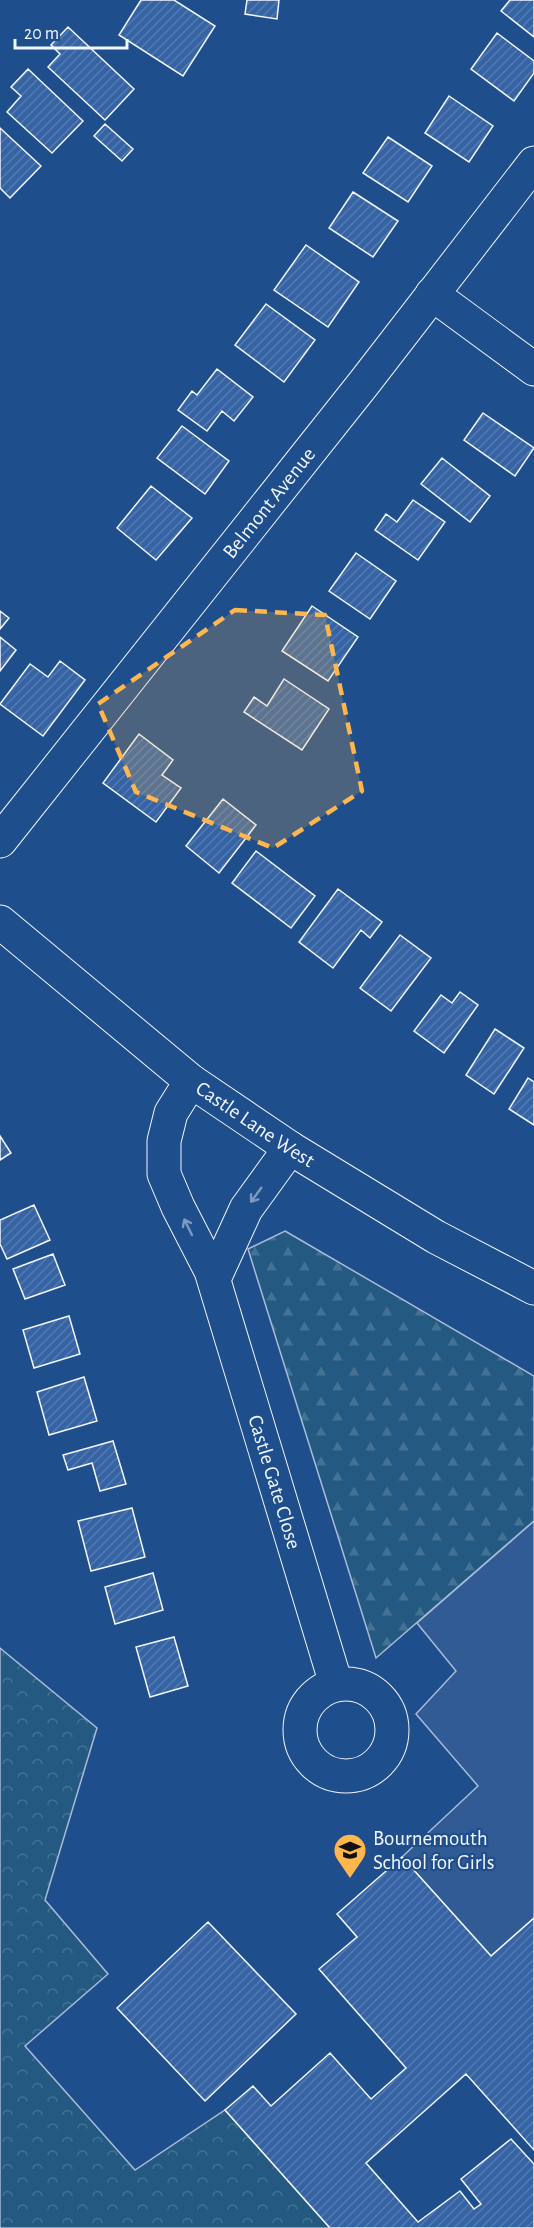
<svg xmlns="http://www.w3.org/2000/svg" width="534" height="2228" font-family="'Alegreya Sans',sans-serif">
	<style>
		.forest { fill: url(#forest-firs); stroke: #a8bbd7; stroke-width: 1.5 }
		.park { fill: url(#park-crowns); stroke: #a8bbd7; stroke-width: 1.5 }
		.parking { fill: #305b95; stroke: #a8bbd7; stroke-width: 1.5 }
		.building { fill: url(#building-hatch); stroke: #f2f6ff; stroke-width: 1.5 }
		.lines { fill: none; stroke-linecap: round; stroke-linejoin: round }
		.minor-casing { stroke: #f2f6ff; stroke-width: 35 }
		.major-casing { stroke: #f2f6ff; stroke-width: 35 }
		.minor { stroke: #1f4e8c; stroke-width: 33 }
		.major { stroke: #1f4e8c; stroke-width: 33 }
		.oneway { stroke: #7e9ac0 }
		.marked { fill: #ffb74d; fill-opacity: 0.2; stroke: #ffb74d; stroke-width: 4.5; stroke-dasharray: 12 8; stroke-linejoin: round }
		.labels { text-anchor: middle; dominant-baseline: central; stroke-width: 4.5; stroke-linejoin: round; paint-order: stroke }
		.street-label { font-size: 21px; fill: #f2f6ff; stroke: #1f4e8c }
		.poi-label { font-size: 21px; fill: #f2f6ff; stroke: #1f4e8c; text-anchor: start }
	</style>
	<defs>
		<pattern id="forest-firs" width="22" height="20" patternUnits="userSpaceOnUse" patternTransform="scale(1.5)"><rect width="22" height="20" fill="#245a82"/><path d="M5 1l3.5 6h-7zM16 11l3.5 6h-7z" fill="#447295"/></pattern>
		<pattern id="park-crowns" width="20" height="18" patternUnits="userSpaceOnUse" patternTransform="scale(1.5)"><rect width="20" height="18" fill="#245a82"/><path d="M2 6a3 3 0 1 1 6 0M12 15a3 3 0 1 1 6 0" fill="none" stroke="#447295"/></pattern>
		<pattern id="building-hatch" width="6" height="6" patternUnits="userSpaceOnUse" patternTransform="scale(1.5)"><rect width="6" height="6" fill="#3563a3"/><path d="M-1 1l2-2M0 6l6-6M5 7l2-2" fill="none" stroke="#537ab1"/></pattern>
	</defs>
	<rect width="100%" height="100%" fill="#1f4e8c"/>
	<path class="forest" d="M285,1231l249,145v145l-158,137 -128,-409z"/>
	<path class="park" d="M0,1648l97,80 -52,172 63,74 -83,72 110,124 90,-60 105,118h-330z"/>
	<path class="parking" d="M534,1521v397l-43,38 -89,-99 76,-71 -62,-72 40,-43 -39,-48z"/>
	<path class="building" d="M141,0h33l41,26 -32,50 -64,-41z
		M247,0h32l-2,19 -32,-5z
		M510,0h24v37l-33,-26z
		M68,27l66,62 -29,31 -57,-53 12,-13 -9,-9z
		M497,33l37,28v12l-20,28 -43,-32z
		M28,69l55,52 -31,32 -45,-41 14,-16 -10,-9z
		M449,96l44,30 -24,36 -44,-29z
		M105,124l28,25 -11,12 -28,-25z
		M0,128l41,38 -31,32 -10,-10z
		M388,137l44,29 -24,36 -45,-29z
		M353,192l45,29 -25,36 -44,-29z
		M306,245l53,37 -31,45 -54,-37z
		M266,304l49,36 -31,42 -49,-37z
		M217,369l36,28 -19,24 -12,-10 -15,20 -29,-21 14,-19 5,4z
		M483,413l51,35 -19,28 -51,-36z
		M182,426l47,35 -24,33 -48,-36z
		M442,458l48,38 -20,26 -49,-38z
		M151,486l41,32 -36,42 -39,-32z
		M413,500l32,22 -27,38 -43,-30 11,-16 11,8z
		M356,553l40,28 -26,38 -41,-28z
		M312,606l46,31 -30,44 -46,-30z
		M0,611l9,7 -9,11z
		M0,637l16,13 -16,21z
		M60,661l25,19 -42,56 -43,-32 30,-40 18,13z
		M284,679l45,30 -27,41 -58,-38 10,-15 13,9z
		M139,734l34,26 -11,15 19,13 -25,34 -53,-39z
		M223,799l33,26 -37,48 -33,-27z
		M256,851l59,45 -24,32 -59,-45z
		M338,889l44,33 -12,16 -9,-8 -28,38 -34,-26z
		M400,935l31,23 -40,53 -31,-23z
		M460,992l18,13 -34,48 -30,-22 27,-36 11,8z
		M495,1029l29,19 -30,46 -28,-19z
		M528,1078l6,4v43l-25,-16z
		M0,1136l11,17 -11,7z
		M34,1205l16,35 -43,19 -7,-15v-24z
		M53,1254l12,31 -40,14 -12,-30z
		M69,1316l11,38 -46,14 -11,-38z
		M84,1377l13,44 -48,14 -12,-43z
		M113,1441l13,43 -26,7 -8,-28 -24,7 -5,-15z
		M132,1508l13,49 -54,14 -13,-50z
		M153,1573l10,37 -48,14 -10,-37z
		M174,1637l14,49 -38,11 -14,-50z
		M402,1857l89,99 43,-38v232l-68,-76 -100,89 52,59 42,-31 14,18 7,-5 -20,-25 50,-40 23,25v64h-204l-105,-118 28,-24 18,20 59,-53 41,46 35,-31 -87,-99 38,-32 -20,-23z
		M208,1922l88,92 -91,87 -88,-93z"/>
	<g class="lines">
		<defs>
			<g id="minor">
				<path d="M432,294l102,75"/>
				<path id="s1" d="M0,841l364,-458 170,-220"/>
				<path id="s2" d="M191,1081l-20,32 -7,28v33l14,33 33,64 125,413"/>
				<path d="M214,1279l32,-70 44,-61"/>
				<circle cx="346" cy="1730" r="46"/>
			</g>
			<g id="major">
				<path id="s3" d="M0,922l191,159 99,67 146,89 98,51"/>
			</g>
		</defs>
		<use href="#minor" class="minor-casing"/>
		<use href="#major" class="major-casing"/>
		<use href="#minor" class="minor"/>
		<use href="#major" class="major"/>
	</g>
	<defs><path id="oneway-shaft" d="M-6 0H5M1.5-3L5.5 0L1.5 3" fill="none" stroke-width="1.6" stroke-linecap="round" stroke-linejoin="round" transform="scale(1.5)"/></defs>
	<g class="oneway">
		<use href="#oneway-shaft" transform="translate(256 1195) rotate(126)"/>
		<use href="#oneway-shaft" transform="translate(188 1227) rotate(-116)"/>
	</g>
	<path class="marked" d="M235,610l90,5 37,176 -89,57 -137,-56 -38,-88z"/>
	<defs>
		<symbol id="school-pin" viewBox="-11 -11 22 30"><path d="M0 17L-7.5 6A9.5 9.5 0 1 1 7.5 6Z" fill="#ffb74d" stroke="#1f4e8c"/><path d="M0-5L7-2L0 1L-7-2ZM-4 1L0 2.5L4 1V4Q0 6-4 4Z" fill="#111"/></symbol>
	</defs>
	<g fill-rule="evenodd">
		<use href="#school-pin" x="331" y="1831" width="38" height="52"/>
	</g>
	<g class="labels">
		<g class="street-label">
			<text stroke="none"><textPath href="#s1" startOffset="432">Belmont Avenue</textPath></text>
			<text stroke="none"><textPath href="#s3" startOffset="326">Castle Lane West</textPath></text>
			<text stroke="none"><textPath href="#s2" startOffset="428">Castle Gate Close</textPath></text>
		</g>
		<g class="poi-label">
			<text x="373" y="1838">Bournemouth<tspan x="373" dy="24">School for Girls</tspan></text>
		</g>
	</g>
	<path d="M15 39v9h112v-9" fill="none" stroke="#f2f6ff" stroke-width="3"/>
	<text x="24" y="39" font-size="18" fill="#f2f6ff" stroke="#1f4e8c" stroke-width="4.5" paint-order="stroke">20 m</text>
</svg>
